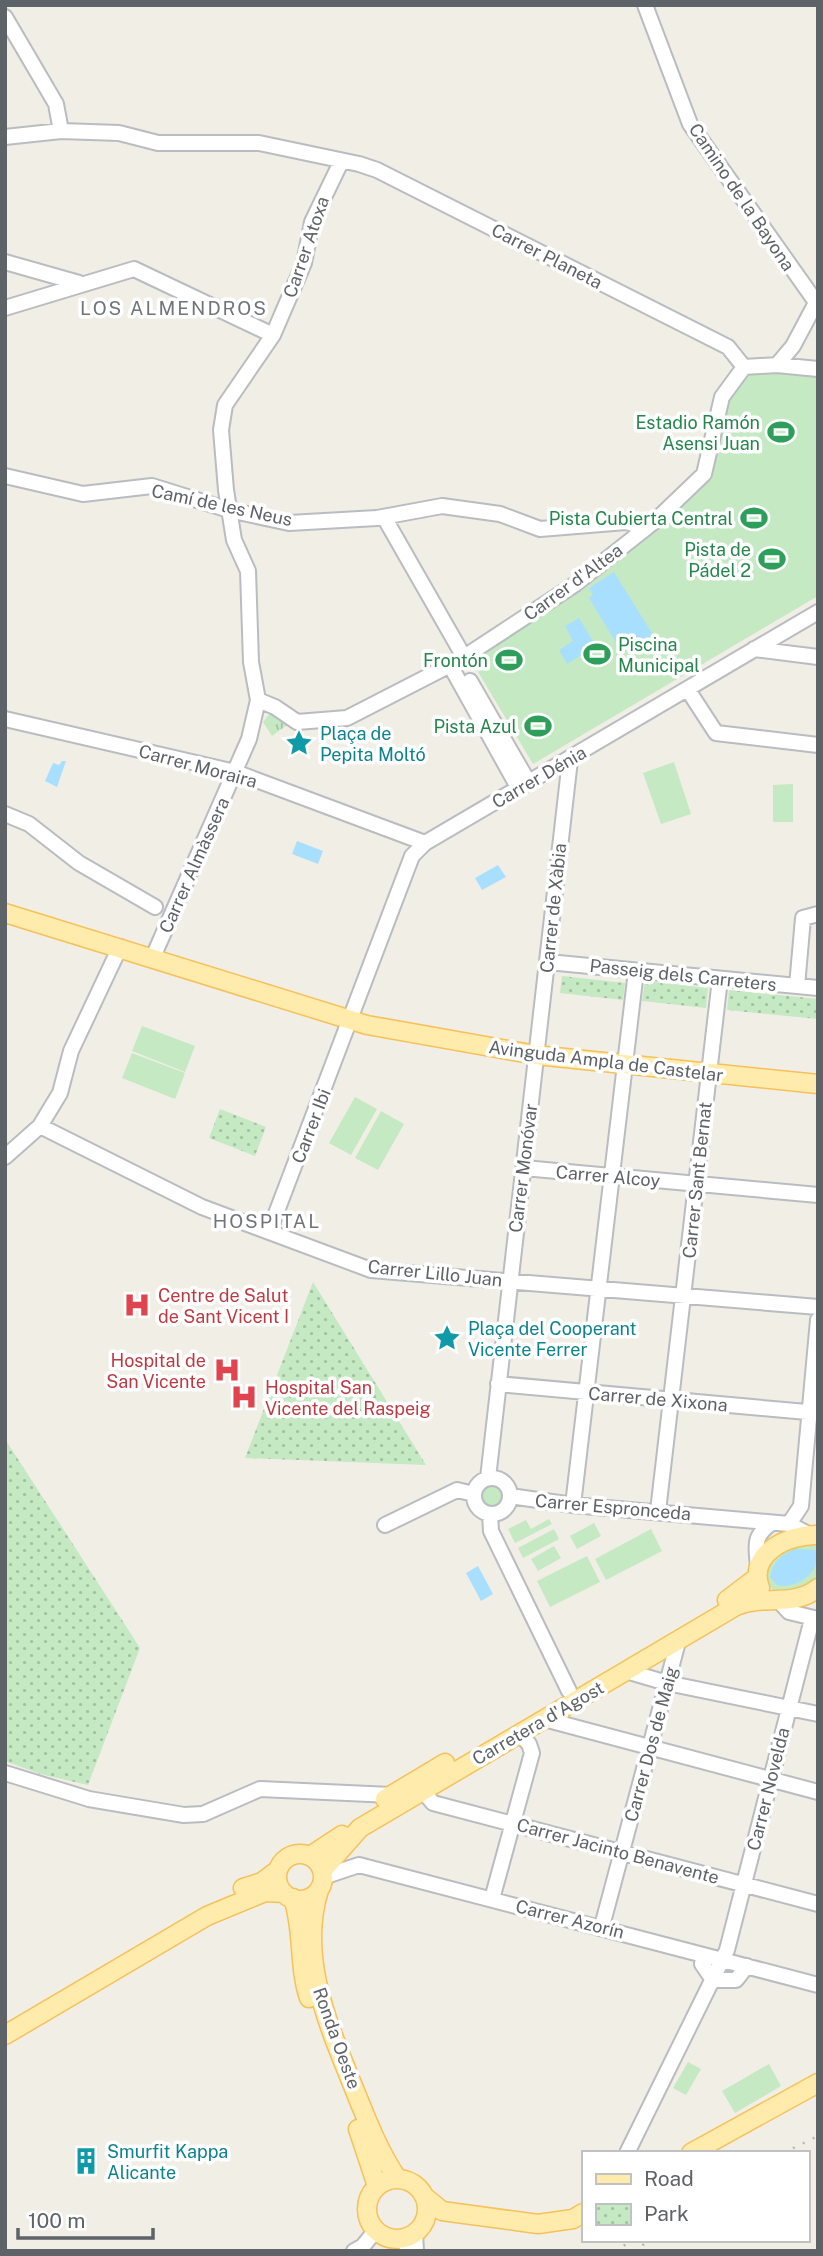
<svg xmlns="http://www.w3.org/2000/svg" width="823" height="2256" font-family="'Public Sans',sans-serif">
	<style>
		.grass { fill: url(#grass-tufts) }
		.park { fill: url(#park-dots) }
		.garden { fill: #c5e9c2 }
		.water { fill: #a8dfff }
		.lines { fill: none; stroke-linecap: round; stroke-linejoin: round }
		.minor-casing { stroke: #b9bcc0; stroke-width: 18 }
		.major-casing { stroke: #f7c059; stroke-width: 21 }
		.minor { stroke: #fff; stroke-width: 14 }
		.major { stroke: #ffecad; stroke-width: 18 }
		.rail { stroke: #b5b6b7; stroke-width: 2.5; stroke-dasharray: 2 9; stroke-linecap: butt }
		.labels { text-anchor: middle; dominant-baseline: central; stroke-width: 7; stroke-linejoin: round; paint-order: stroke }
		.street-label { font-size: 18px; fill: #5e6367; stroke: #fff }
		.leisure-label { font-size: 18px; fill: #27864d; stroke: #fff; text-anchor: end }
		.culture-label { font-size: 18px; fill: #0d838f; stroke: #fff; text-anchor: start }
		.health-label { font-size: 18px; fill: #be3a42; stroke: #fff; text-anchor: start }
		.neighbourhood-label { font-size: 19px; letter-spacing: 2px; fill: #6f7579; stroke: #fff }
	</style>
	<defs>
		<pattern id="grass-tufts" width="24" height="20" patternUnits="userSpaceOnUse" patternTransform="scale(1.75)"><rect width="24" height="20" fill="#c5e9c2"/><path d="M3 7l-1-3M5 7V3M7 7l1-3M15 17l-1-3M17 17v-4M19 17l1-3" fill="none" stroke="#a3c0a1"/></pattern>
		<pattern id="park-dots" width="8" height="8" patternUnits="userSpaceOnUse" patternTransform="scale(1.75)"><rect width="8" height="8" fill="#c5e9c2"/><path d="M2 2h.1M6 6h.1" fill="none" stroke="#a3c0a1" stroke-width="1.8" stroke-linecap="round"/></pattern>
	</defs>
	<rect width="100%" height="100%" fill="#f1eee6"/>
	<path class="grass" d="M270,713l17,12 -15,11 -9,-14z"/>
	<path class="park" d="M562,976l63,7 -2,17 -63,-7z
		M645,981l63,7 -2,20 -64,-7z
		M729,990l89,9v20l-91,-9z
		M220,1109l46,18 -11,29 -46,-18z
		M313,1282l113,183 -181,-7z
		M5,1439l135,209 -52,137 -48,-11 -35,-13z"/>
	<path class="garden" d="M744,367l74,2v227l-285,168 -62,-104 233,-186 18,-77z
		M674,762l17,52 -30,10 -18,-51z
		M793,784v38h-20v-37z
		M142,1026l53,20 -10,26 -53,-21z
		M132,1053l53,20 -10,26 -53,-21z
		M355,1097l22,12 -26,46 -22,-12z
		M381,1111l23,13 -26,46 -23,-12z
		M481 1497a11 11 0 1 1 22 0a11 11 0 1 1-22 0Z
		M549,1519l3,5 -37,19 -7,-14 18,-9 5,9z
		M594,1523l7,13 -24,13 -7,-13z
		M554,1529l5,10 -36,19 -5,-10z
		M651,1529l11,22 -56,29 -11,-21z
		M814,1542l4,2v34l-7,8 -31,9c-24,-13 -13,-35 6,-48 7,-4 19,-4 28,-5z
		M554,1546l7,12 -23,13 -7,-12z
		M587,1556l13,26 -50,25 -13,-26z
		M688,2062l13,7 -15,26 -13,-7z
		M769,2064l12,22 -46,27 -13,-22z"/>
	<path class="water" d="M614,572l39,63 -32,16 -32,-53 4,-3 -4,-7z
		M579,618l17,28 -29,18 -8,-14 14,-9 -8,-15z
		M62,761h4l-9,26 -12,-6 8,-18 6,2z
		M297,841l26,10 -5,13 -26,-10z
		M498,865l8,12 -24,13 -7,-12z
		M796,1549l19,1c8,23 -19,39 -38,35l-7,-8c3,-15 12,-24 26,-28z
		M478,1566l15,28 -12,7 -15,-28z"/>
	<g class="lines">
		<defs>
			<path id="minor" d="M645,5l45,119 128,181
				M5,17l51,87 5,27 58,2 39,10h101l100,21 18,6 351,177 16,20
				M5,137l56,-6
				M5,262l74,21
				M5,308l129,-39 139,66
				M777,365l16,-19 25,-47
				M5,476l78,18 69,-8 77,24 60,13 88,-5 65,-12 58,8 40,15 86,-7 20,6
				M384,517l80,140
				M754,649l64,8
				M450,665l69,124
				M470,681l59,102
				M688,690l28,43 102,12
				M258,700l17,7 22,15 50,-4 111,-57 116,-76 81,-64 49,-47 18,-77 22,-30 33,-2 41,4
				M5,719l230,53 190,71
				M5,814l24,10 50,39 76,44
				M153,957l96,-218 9,-39 -7,-38 -3,-91 -14,-31 -8,-50 -5,-60 4,-25 48,-70 31,-72 8,-41 29,-60
				M548,962l270,26
				M797,986l6,-68 15,-4
				M40,1126l162,81 169,63 447,37
				M5,1157l35,-31 20,-33 11,-42 49,-104
				M524,1168l294,27
				M269,1232l143,-376 13,-13 393,-231
				M498,1384l320,29
				M474 1496a18 18 0 1 1 36 0a18 18 0 1 1-36 0Z
				M488,1478l82,-718
				M510,1496l63,9 216,19 21,11
				M573,1505l63,-534
				M658,1511l62,-532
				M490,1514l1,17 78,160
				M789,1524l12,-18 17,-186
				M385,1525l72,-35 17,4
				M758,1569c-1,-22 -7,-32 14,-46
				M778,1600l11,12 29,7
				M626,1671l41,12 151,31
				M544,1719l274,73
				M5,1773l84,26 95,16 19,-1 57,-25 131,6
				M423,1791l10,12 385,101
				M323,1877l36,-12 459,120
				M492,1899l40,-146 -3,-9 -10,-11
				M602,1926l76,-284
				M703,1955l-1,9 11,16h23l11,-14
				M627,2153l100,-203 85,-331
				M415,2233l1,18
				M401,2239l10,12
				M354,2251l9,-5 13,-16"/>
			<path id="major" d="M5,913l362,112 169,30 282,29
				M760,1588c-13,-35 29,-54 58,-53
				M727,1600l29,-22
				M385,1799l60,-36
				M277 1877a23 23 0 1 1 46 0a23 23 0 1 1-46 0Z
				M310,1856l32,-21
				M322,1871l38,-43 376,-222c28,-12 57,2 82,-18
				M243,1888l19,-6 16,-12
				M319,1890c-21,67 9,134 34,196 13,32 25,64 44,92
				M293,1898c11,32 5,67 16,100
				M5,2035l202,-119 58,-24 19,1
				M358,2129l19,57
				M691,2153l127,-70
				M367 2209a30 30 0 1 1 60 0a30 30 0 1 1-60 0Z
				M425,2197l17,14 96,13 35,-5 10,-6"/>
		</defs>
		<use href="#minor" class="minor-casing"/>
		<use href="#major" class="major-casing"/>
		<use href="#minor" class="minor"/>
		<use href="#major" class="major"/>
		<path class="rail" d="M783,2153l35,-17
			M807,2157l11,-6
			M614,2251l20,-11
			M633,2251l18,-11"/>
	</g>
	<defs>
		<symbol id="stadium-bare" viewBox="-9 -9 18 18"><path d="M0-5a6.5 5 0 1 0 0 10a6.5 5 0 1 0 0-10ZM-3.5-1.8h7v3.6h-7Z" fill="#2e9e5b" stroke="#fff" stroke-width="2.5" paint-order="stroke"/></symbol>
		<symbol id="sight-bare" viewBox="-9 -9 18 18"><path d="M0-6L1.8-2.2L6-1.7L2.9 1.2L3.7 5.4L0 3.3L-3.7 5.4L-2.9 1.2L-6-1.7L-1.8-2.2Z" fill="#0f9aa8" stroke="#fff" stroke-width="2.5" paint-order="stroke"/></symbol>
		<symbol id="hospital-bare" viewBox="-9 -9 18 18"><path d="M-5-5h3v3.5h4V-5h3V5h-3V1.5h-4V5h-3Z" fill="#e0444e" stroke="#fff" stroke-width="2.5" paint-order="stroke"/></symbol>
		<symbol id="building-bare" viewBox="-9 -9 18 18"><path d="M-4-6H4V6H1V3H-1V6H-4ZM-2.5-4.3h1.7v1.8h-1.7ZM.8-4.3h1.7v1.8H.8ZM-2.5-1h1.7V.8h-1.7ZM.8-1h1.7V.8H.8Z" fill="#0f9aa8" stroke="#fff" stroke-width="2.5" paint-order="stroke"/></symbol>
	</defs>
	<g fill-rule="evenodd">
		<use href="#stadium-bare" x="762" y="413" width="38" height="38"/>
		<use href="#stadium-bare" x="735" y="499" width="38" height="38"/>
		<use href="#stadium-bare" x="753" y="540" width="38" height="38"/>
		<use href="#stadium-bare" x="578" y="635" width="38" height="38"/>
		<use href="#stadium-bare" x="490" y="641" width="38" height="38"/>
		<use href="#stadium-bare" x="519" y="707" width="38" height="38"/>
		<use href="#sight-bare" x="280" y="724" width="38" height="38"/>
		<use href="#hospital-bare" x="118" y="1286" width="38" height="38"/>
		<use href="#sight-bare" x="428" y="1319" width="38" height="38"/>
		<use href="#hospital-bare" x="208" y="1351" width="38" height="38"/>
		<use href="#hospital-bare" x="225" y="1378" width="38" height="38"/>
		<use href="#building-bare" x="67" y="2142" width="38" height="38"/>
	</g>
	<g class="labels">
		<g class="street-label">
			<text transform="translate(742 197) rotate(56)">Camino de la Bayona</text>
			<text transform="translate(306 247) rotate(-71)">Carrer Atoxa</text>
			<text transform="translate(547 256) rotate(27)">Carrer Planeta</text>
			<text transform="translate(222 505) rotate(12)">Camí de les Neus</text>
			<text transform="translate(573 582) rotate(-36)">Carrer d'Altea</text>
			<text transform="translate(198 766) rotate(15)">Carrer Moraira</text>
			<text transform="translate(539 777) rotate(-30)">Carrer Dénia</text>
			<text transform="translate(194 865) rotate(-66)">Carrer Almàssera</text>
			<text transform="translate(553 908) rotate(-84)">Carrer de Xàbia</text>
			<text transform="translate(683 975) rotate(6)">Passeig dels Carreters</text>
			<text transform="translate(606 1061) rotate(7)">Avinguda Ampla de Castelar</text>
			<text transform="translate(311 1126) rotate(-69)">Carrer Ibi</text>
			<text transform="translate(523 1168) rotate(-83)">Carrer Monóvar</text>
			<text transform="translate(608 1176) rotate(5)">Carrer Alcoy</text>
			<text transform="translate(697 1180) rotate(-84)">Carrer Sant Bernat</text>
			<text transform="translate(435 1273) rotate(6)">Carrer Lillo Juan</text>
			<text transform="translate(658 1399) rotate(5)">Carrer de Xixona</text>
			<text transform="translate(613 1507) rotate(5)">Carrer Espronceda</text>
			<text transform="translate(538 1723) rotate(-30)">Carretera d'Agost</text>
			<text transform="translate(651 1744) rotate(-75)">Carrer Dos de Maig</text>
			<text transform="translate(768 1789) rotate(-76)">Carrer Novelda</text>
			<text transform="translate(618 1851) rotate(15)">Carrer Jacinto Benavente</text>
			<text transform="translate(570 1919) rotate(14)">Carrer Azorín</text>
			<text transform="translate(337 2038) rotate(70)">Ronda Oeste</text>
		</g>
		<g class="leisure-label">
			<text x="760" y="422">Estadio Ramón<tspan x="760" dy="21">Asensi Juan</tspan></text>
			<text x="733" y="518">Pista Cubierta Central</text>
			<text x="751" y="549">Pista de<tspan x="751" dy="21">Pádel 2</tspan></text>
			<text x="618" y="644" text-anchor="start">Piscina<tspan x="618" dy="21">Municipal</tspan></text>
			<text x="488" y="660">Frontón</text>
			<text x="517" y="726">Pista Azul</text>
		</g>
		<g class="culture-label">
			<text x="320" y="733">Plaça de<tspan x="320" dy="21">Pepita Moltó</tspan></text>
			<text x="468" y="1328">Plaça del Cooperant<tspan x="468" dy="21">Vicente Ferrer</tspan></text>
			<text x="107" y="2151">Smurfit Kappa<tspan x="107" dy="21">Alicante</tspan></text>
		</g>
		<g class="health-label">
			<text x="158" y="1295">Centre de Salut<tspan x="158" dy="21">de Sant Vicent I</tspan></text>
			<text x="206" y="1360" text-anchor="end">Hospital de<tspan x="206" dy="21">San Vicente</tspan></text>
			<text x="265" y="1387">Hospital San<tspan x="265" dy="21">Vicente del Raspeig</tspan></text>
		</g>
		<g class="neighbourhood-label">
			<text x="174" y="308">LOS ALMENDROS</text>
			<text x="267" y="1221">HOSPITAL</text>
		</g>
	</g>
	<rect width="823" height="2256" fill="none" stroke="#5e6367" stroke-width="14"/>
	<rect x="582" y="2151" width="228" height="91" fill="#ffffff" stroke="#bfc1c2" stroke-width="2"/>
	<rect x="596" y="2174" width="35" height="10" fill="#ffecad" stroke="#bfc1c2" stroke-width="2"/>
	<text x="644" y="2186" font-size="21" fill="#5e6367">Road</text>
	<rect x="596" y="2204" width="35" height="21" fill="url(#park-dots)" stroke="#bfc1c2" stroke-width="2"/>
	<text x="644" y="2221" font-size="21" fill="#5e6367">Park</text>
	<path d="M18 2228v10h135v-10" fill="none" stroke="#5e6367" stroke-width="3.5"/>
	<text x="28" y="2228" font-size="21" fill="#5e6367" stroke="#ffffff" stroke-width="5" paint-order="stroke">100 m</text>
</svg>
